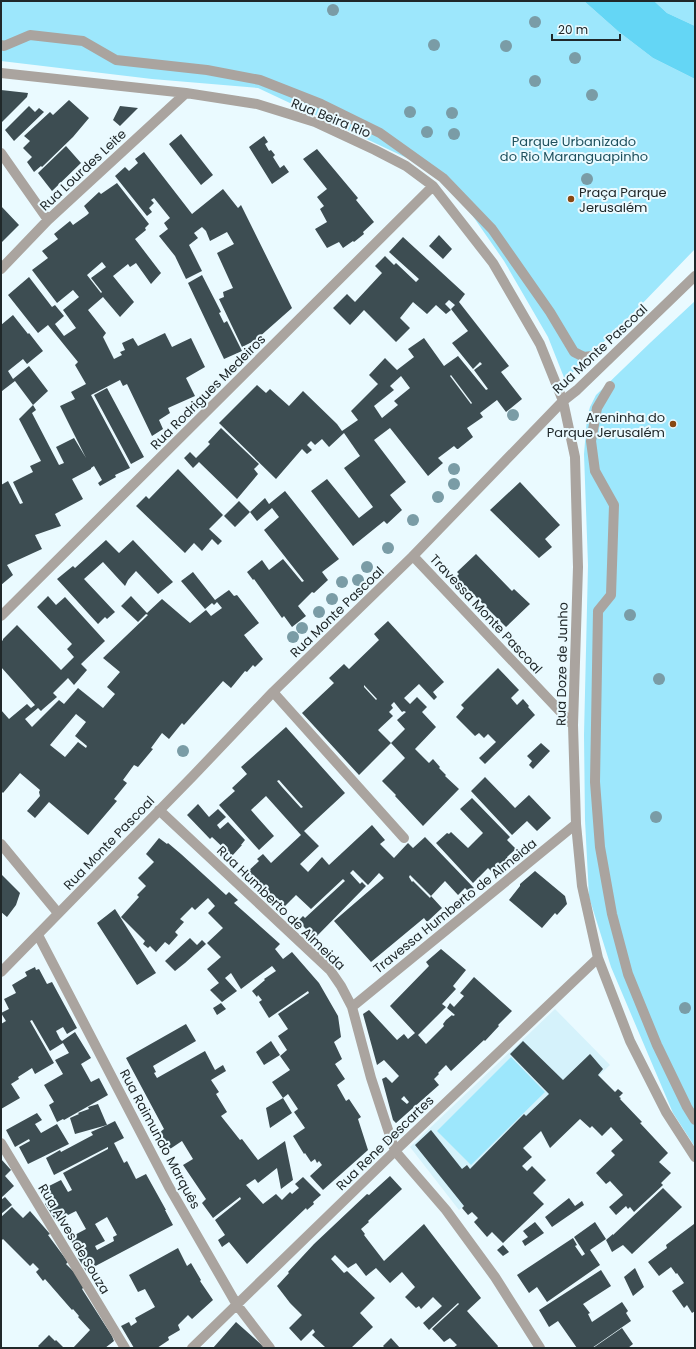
<svg xmlns="http://www.w3.org/2000/svg" width="696" height="1349" font-family="Poppins,sans-serif">
	<style>
		.built { fill: #d5f2fb }
		.green { fill: #9de7fc }
		.water { fill: #64d6f5 }
		.building { fill: #3d4d52; fill-rule: evenodd }
		.lines { fill: none; stroke-linecap: round; stroke-linejoin: round }
		.minor { stroke: #aaa49f; stroke-width: 10 }
		.tree { fill: #7a9ca6 }
		.poi-dot { fill: #894812; stroke: #eafaff; stroke-width: 1.5 }
		.labels { text-anchor: middle; dominant-baseline: central; stroke-width: 4; stroke-linejoin: round; paint-order: stroke }
		.street-label { font-size: 13px; fill: #20282a; stroke: #eafaff }
		.park-label { font-size: 13px; fill: #1e505d; stroke: #eafaff }
		.poi-label { font-size: 13px; fill: #20282a; stroke: #eafaff; text-anchor: start }
	</style>
	<rect width="100%" height="100%" fill="#eafaff"/>
	<path class="built" d="M555,1009l55,56 -151,145 -49,-63z"/>
	<path class="green" d="M1,1h583l35,31 34,26 42,21v170l-57,59 -73,72 -17,-43 -44,-76 -59,-85 -187,-88 -106,-9 -151,-18z
		M654,1h41v25l-28,-13z
		M695,301v846l-22,-34 -62,-146 -22,-70 -4,-77 -1,-85 4,-170 -4,-111 3,-36 3,-11 6,-12 55,-53z
		M511,1057l34,35 -74,73 -34,-34z"/>
	<path class="water" d="M584,1h70l13,12 28,13v53l-42,-21 -34,-26z"/>
	<path class="building" d="M1,90l27,3 -1,4 -26,26z
		M69,100l20,18 -16,19 -31,30 -1,-1 -7,6 -7,-10 5,-5 -9,-9 7,-7 -6,-5 26,-24 3,3z
		M29,106l6,6 4,-4 5,4 -30,29 -9,-11z
		M120,106l18,2 -18,18 -7,-6z
		M181,134l32,41 -12,10 -32,-41z
		M264,136l4,6 -3,2 4,7 2,-1 4,5 -2,2 7,11 4,-3 5,7 -17,12 -23,-37z
		M66,146l15,17 -29,28 -14,-18z
		M317,149l41,49 -2,2 18,22 -11,10 1,2 -10,8 -1,-1 -10,7 -4,-6 -12,6 -12,-19 12,-7 -7,-13 4,-3 -7,-9 10,-8 -24,-30z
		M144,152l48,62 31,-25 15,19 3,-3 51,103 -34,30v1l-16,8 -23,-48 5,-2 -1,-5 10,-4 -16,-35 17,-9 -7,-12 -17,9 -4,-10 -4,-4 -8,6 4,5 -9,7 13,26 -16,8 -11,-23 -16,-20 9,-7 -4,-6 6,-5 -16,-20 -3,2 3,3 -5,5 3,4 -5,4 -32,-40 10,-9 4,4 9,-8 -3,-4z
		M117,183l32,41 -4,4 1,2 -11,9 26,34 -10,11 -15,-21 -6,4 -2,-3 -15,12 21,26 -14,15 -17,-20 -15,13 18,23 -3,4 11,22 8,-4 -2,-3 5,-2 -3,-7 11,-5 5,8 27,-13 7,14 19,-9 14,29 -19,11 9,18 -27,12 2,5 -11,7 4,9 -11,7 -25,-52 -4,2 -3,-6 -29,15 39,73 -15,7 1,2 -16,9 -2,-3 4,-3 -8,-14 -3,2v1l-19,10 11,20 -28,15 6,12 -26,9 7,14 -35,16 6,10 -12,10v-100l7,-4 12,23 3,-1 -10,-21 20,-10 -3,-6 11,-5 -22,-42 14,-14 3,5 -4,3 27,52 5,-2 -8,-16 18,-9 12,20 -26,-52 15,-7 -4,-7 15,-8 -11,-19 3,-3 -30,-37 -10,8 -30,-38 21,-18 23,30 3,-2 9,11 -9,8 9,12 12,-8 -13,-18 16,-13 -6,-7 -16,13 -25,-33 16,-12 -6,-7 16,-12 -4,-5 16,-13 3,4 14,-10 2,-2 -5,-7 15,-14 2,2zM102,262l4,5 -15,11 11,14 -1,1 -14,-18z
		M1,206l18,19 -18,18z
		M439,235l13,14 -9,10 -14,-13z
		M403,237l62,57 -6,8 50,64 -8,6 21,27 -16,13 -9,-12 -17,13 3,4 -16,11 6,9 -15,12h-1l-3,-3 -16,12 5,5 -15,13 -38,-48 -16,12 32,42 -16,13 12,15 -15,14 -3,-3 -31,25 -42,-55 16,-12 32,39 14,-11 -29,-39 16,-12 -16,-23 -15,14 -7,-8 -7,6 -4,-4 -4,4 5,5 -5,4 -5,-5 -26,30 -57,-56 38,-38 9,8 4,-4 19,17 14,-15 34,33 5,7 16,-11 -7,-9 27,-27 -9,-9 16,-17 12,12 17,-13 -6,-8 16,-11 20,28 14,-10 28,34 2,-1 -14,-19 8,-6 -2,-2 -7,7 -21,-26 16,-12 -17,-22 4,-4 -6,-5 -4,4 6,6 -5,4 -10,-9 -9,9 -14,-12 -13,16 10,10 -14,14 -32,-32 -14,15 -17,-17 14,-14 8,8 27,-29 -7,-7 10,-10 9,9 2,-2 20,19 3,-3 -30,-27zM451,375l21,28 -1,1 -21,-28zM401,376l9,12 -16,13 4,4 -16,13 -8,-12 20,-16 -4,-4z
		M202,275l19,37 -2,1 5,10 3,-2 15,30 -18,8 -36,-76z
		M13,315l15,19 1,-1 14,18 -16,13 -4,-5 -15,12 5,8 16,-13 19,25 -15,14 -18,-24 -13,10 -1,-1v-65z
		M107,388l37,69 -13,7 -37,-69z
		M221,428l38,36 -5,5 4,5 -21,25 -38,-37 -6,6 -9,-10 6,-6 6,6 14,-14 -2,-2z
		M178,469l45,46 -14,14 13,12 -4,4 -6,-6 -10,12 -8,-8 -9,10 -49,-47 10,-10 3,3z
		M520,482l40,43 -15,14 7,8 -13,11 -49,-48z
		M285,491l54,68 -17,13 6,8 -14,13 -2,-1 -14,14 8,10 -14,11 -8,-11 -2,2 -28,-39 -1,1 -6,-8 15,-12 7,10 14,-11 19,23 2,-1 -40,-51 15,-13 -7,-9 -15,13 -7,-9 -15,15 -11,-11 15,-15 11,11 15,-14 4,6z
		M106,540l13,13 14,-13 40,42 -15,12 -22,-23 -8,9 -3,6 -22,-24 -19,17 31,33 -8,7 -2,-2 -7,7 -41,-45 16,-13 2,2z
		M476,554l36,37 2,-2 16,15 -24,23 -50,-50 3,-3 -2,-2z
		M193,572l22,28 14,-10 5,6 3,-1 22,28 -15,12 19,24 -8,8 -2,-2 -6,7 -2,-1 -14,17 -8,-7 -39,44 -2,-2 -13,16 -7,-6 -11,15 2,1 -15,18 -4,-2 -11,15 4,3 -13,16 3,2 -29,34 -39,-33 -14,16 -8,-7 13,-15 -1,-4 1,-2 -20,-17 -17,20 -2,-2v-14l1,-2 -1,-1v-64l8,9 18,-15 4,4 4,-3 -34,-38v-25l2,-2v-1l14,-14 44,45 13,-13 -7,-8 5,-5 -35,-37 11,-11 8,9 9,-8 40,44 -24,23 6,6 -13,15 -6,-7 -15,15 4,4 -14,12 -2,2 -3,-3 -13,11 7,8 27,-27 5,4 14,-16 25,20 12,-14 -8,-7 13,-15 -17,-14 45,-43 -2,-1 -8,8 -17,-16 10,-10 16,17 15,-14 28,24 16,-13 5,6 11,-8 -5,-6 -3,3 -2,-2 -7,6 -24,-28zM76,714l10,8 -11,14 12,10 -1,2 -8,-6 -13,15 -15,-12z
		M388,621l56,61 -11,10 4,5 -3,3 -15,-16 -15,14 6,6 7,-7 10,10 -5,5 14,15 -21,22 14,14 4,-4 7,8 -1,1 7,7 -1,1 14,13 -36,37 -28,-30 1,-1 -14,-14 23,-23 -14,-15 14,-14 -8,-9 9,-8 -2,-1 -2,1 -8,-10 -3,3 2,3 -4,4 4,4 -15,14 13,13 -32,32 -57,-62 32,-30 -5,-5 15,-14 5,5 30,-29 -5,-6zM364,685l13,14 -1,1 -12,-13z
		M498,668l21,22 -8,8 6,7 6,-6 6,7 -1,1 7,8 -50,49 -6,-6 17,-16 -8,-8 -4,4 -5,-5 -4,3 -19,-19 8,-9 -3,-3z
		M286,727l59,66 -41,38 15,15 -19,18 8,8 14,-15 7,8 43,-40 13,15 -5,4 14,14 14,-15 5,5 12,-11 49,51 -5,4 -4,-4 -7,7 -13,-14 -14,15 -21,-21 -1,2 3,5 1,-1 17,17 1,-2 11,12 -15,14 -3,-4 -53,44 -37,-41 50,-43 -5,-5 -11,12 -15,-15 -3,3 10,11 2,-2 4,4 -51,52 -17,-17 5,-5 2,2 40,-37 -2,-2 -32,30 -15,-14 -12,12 -31,-27 -2,2 -7,-7 15,-14 -2,-2 6,-5 8,9 30,-28 -35,-39 -15,14 23,26 -15,14 -40,-45 16,-14 -3,-3 15,-14 -6,-7zM279,780l24,27 -2,1 -19,-21 -5,-6z
		M541,743l9,8 -17,18 -4,-4 3,-4 -5,-5z
		M485,777l30,31 14,-13 22,23 -14,13 -10,-10 -15,14 -41,-44z
		M472,798l38,39 -3,3 9,9 -9,8 1,2 -15,14 -5,-5 -15,15 -37,-40 11,-10 2,1 2,-2 17,16 15,-15 -23,-24z
		M198,804l11,13 9,-8 8,8 -9,8 3,4 8,-7 17,18 -4,5h1l-10,11 -20,-19 -2,2 -23,-24z
		M159,838l8,6 1,-1 13,11 45,41 3,-3 9,8 -4,3 46,41 -5,5 8,10 9,-7 27,31 19,33 3,21 -7,5 8,17 -7,5 10,15 -8,6 9,16 3,-2 12,18 -3,2 10,31 -45,40 -13,-14 12,-11 -3,-4 -2,2 -2,-4 -4,3 -6,-9 -1,1 -11,-18 12,-8 -11,-16 4,-3 -10,-15 -5,4 -11,-16 18,-12 -10,-14 7,-6 -9,-14 10,-7 -10,-15 31,-21 -1,-2 -39,27 -10,-16 3,-2 -4,-5 -1,2 -5,-6 13,-11 -1,-1 12,-8 -4,-5 -31,23 -10,-16 -6,5 12,13 -15,11 -12,-12 9,-7 -12,-14 14,-12 -14,-14 16,-15 -15,-15 7,-7 -7,-8 -13,12 -3,-3 -12,12 4,3 -9,10 3,3 -9,10 -4,-3 -9,10 -6,-6 -2,2 -5,-4 2,-3 -24,-24 18,-20 -2,-2 9,-9 -8,-8 16,-16 -8,-8z
		M535,871l30,25 2,8 -10,11 -2,-2 -13,15 -33,-28 11,-14v-2z
		M1,874l19,19 -4,12 -9,12 -6,-5z
		M115,909l41,64 -19,12 -40,-62z
		M190,938l7,7 5,-5 4,4 -21,19 -10,8 -10,-10z
		M441,949l25,21 -13,16 3,3 -14,15 4,3 -28,28 8,9 18,-18 -1,-2 3,-4 6,-5 1,1 2,-1 -8,-7 3,-5 4,4 10,-11 -4,-3 14,-16 38,34 -14,14 1,1 -14,15 -1,-1 -33,31 -5,-6 -8,8 1,1 -5,5 5,6 -43,38 -3,-3 -11,-41 4,-2 6,6 7,-7 -15,-16 -7,5 -14,-51 6,-4 1,1 27,29 7,-6 4,5 7,-6 -25,-27 39,-40 -3,-4zM404,1096l5,6 -2,2 -6,-5z
		M35,967l1,3 3,-1 8,15 5,-2 25,46 -10,6 -4,-7 -7,4 4,8 2,2 13,-9 16,26 -10,6 10,18 8,-4 9,17 -44,25 -1,-1 -6,3 -8,-17 5,-3 -10,-17 19,-11 -8,-14 14,-7 -6,-10 -13,8 -18,-31 -2,1 24,42 -19,11 -3,-6 -14,9 1,2 -8,5 9,14 -19,11v-85l5,-3 -5,-8 8,-4 -5,-10 12,-6 -4,-8 15,-9 -2,-4z
		M221,1003l5,6 -9,6 -4,-7z
		M186,1024l10,17 -43,25 3,6 -2,1 3,5 48,-27 10,19 8,-5 3,6 -15,9 8,12 -3,2 11,18 -6,4 19,24 2,-1 16,21 27,-19 8,39 -12,9 -4,-21 -19,15 -3,-4 -9,6 17,19 13,-10 6,6 8,-8 2,2 7,-6 -4,-4 8,-7 18,18 -8,7 1,2 -7,6 -1,-2 -59,56 -18,-22 -7,5 -4,-7 7,-5 -10,-15 26,-21 -1,-2 -27,21 -11,-15 4,-4 -23,-34 10,-6 -11,-18 -12,8 -10,-17 4,-3 -38,-71z
		M271,1041l9,14 -16,10 -8,-13z
		M523,1041l40,39 27,-26 1,1 12,14 -5,6 17,17 3,-3 5,4 -4,4 2,1 -1,1 22,23 -2,1 28,30 -9,9 12,11 -10,10 2,2 -29,27 -4,-5 -2,2 -2,-3 -10,9 -7,-8 14,-12 -13,-14 -4,3 -10,-11 19,-18 -4,-4 12,-11 -12,-13 -9,9 -10,-10 -2,2 -10,-9 -30,29 -9,-17 -18,17 9,9 -10,9 5,5 5,-5 14,14 -13,13 11,11 -41,39 -11,-11 -5,5 -13,-15 4,-4 -6,-6 -4,3 -6,-7 2,-2 -49,-61 16,-15 31,39 5,-4 3,4 54,-55 2,2 23,-22 -39,-40z
		M283,1098l9,15 -22,15 -4,-20z
		M98,1104l9,21 8,-4 9,17 -10,5 10,20 3,-2 9,18 10,-5 20,36h-1l8,15 -87,46 -9,-15 3,-2 -11,-16 17,-9 -10,-18 -20,10 -11,-17 2,-2 -6,-12 20,-10 7,12 4,-2 -9,-17 45,-24v-2l-54,28 -8,-17 14,-8 1,2 32,-17 -2,-3 16,-7 -32,9 -5,-16 9,-4 -1,-1 11,-4 -1,-2zM107,1217l10,18 -4,2 1,4 -17,9 -2,-4 10,-5 -10,-17z
		M37,1113l5,7 -7,4 6,9 16,-9 12,20 -41,20 -9,-17 11,-6 -1,-2 -14,8 -9,-17z
		M1,1159l10,11 -6,6 9,10 -13,12z
		M390,1176l12,13 -34,32 1,1 -8,7 4,5 -1,1 20,26 40,-37 57,74 -14,13 31,35 -1,2h-44l4,-3 -7,-7 -6,4 -12,-13 27,-25 -1,-1 -29,27 -6,-7 19,-17 -9,-9 -12,12 -2,-3 -3,2 -11,-11 10,-10 -13,-15 -12,11 -14,-15 -10,8 -10,-13 -8,5 -13,-13 -4,4 13,14 3,-2 28,27 -15,15 13,14 -22,21h-27l1,-1 -13,-12 3,-3 -2,-3 -12,12 -12,-13 13,-13 -12,-12 -13,-17 12,-13 -1,-1 26,-28 53,-50 2,1z
		M663,1188l19,19 -50,47 -9,-9 -11,7 -6,-12 7,-6v1z
		M5,1197l7,8 -11,9v-14z
		M569,1198l6,8 7,-5 2,4 -32,22 -7,-10z
		M12,1207l11,11 7,-7 20,23 -2,1 20,27 -2,2 8,8 10,15 -2,2 30,47 2,5 -9,7h-32l17,-18 -12,-13 1,-1 -6,-7 -1,1 -27,-31 -2,2 -7,-9 3,-3 -6,-6 -3,3 -27,-27 -2,2v-24z
		M535,1222l9,11 -19,13 -3,-5 6,-4 -5,-6z
		M595,1222l11,17 -16,11 10,15 -53,37 -10,-15 -8,6 -12,-18 56,-37 4,7 -2,1 7,10 3,-2 -11,-17z
		M694,1224l1,1v86l-3,2 -5,-8 -3,3 -12,-17 12,-8 -7,-10 -1,1 -5,-7 -12,9 -11,-14 19,-14 -1,-3z
		M503,1245l6,7 -6,4 -6,-6z
		M178,1248l9,18 4,-3 10,17 -1,1 13,19 -21,19 -4,-4 -10,10 2,5 -12,7 1,3 -12,8h-23l-13,-22 8,-4 2,4 6,-4 -2,-4 20,-11 -10,-18 -7,3 -9,-17z
		M635,1268l9,19 -11,9 -9,-19z
		M601,1270l10,16 -28,18 7,9 -2,1 4,8 30,-20 6,9 -2,2 5,8 -39,27h-15l-19,-27 -9,6 -10,-17z
		M236,1322l28,25 2,1h-53z
		M622,1328l11,16 -5,4h-35z
		M49,1335l6,6 1,-1 8,8h-24l-2,-2z
		M391,1338l9,10h-15l-2,-2z"/>
	<g class="lines">
		<path class="minor" d="M1,45l3,1 26,-11 53,6 33,19 91,10 53,10 61,24 59,29 63,45 49,51 58,83 24,40 10,5 8,-1
			M1,73l185,20 71,11 58,18 60,28 31,16 27,20 60,77 47,81 23,57 12,56 3,110 -5,158 3,99 6,62 16,72 32,83 36,71 29,45
			M1,153l47,67
			M1,269l47,-49 138,-127
			M610,386l-13,22 -6,33 4,30 19,34 -3,90 -13,16 -3,171 5,65 12,67 16,60 29,71 30,62 8,13
			M413,556l160,169
			M1,616l432,-430
			M273,692l131,146
			M159,810l171,160 11,16 11,21 19,71 24,73 51,59 49,67 45,71
			M1,844l57,69
			M38,935l131,252 68,118 33,43
			M1,972l191,-195 81,-85 140,-136 150,-155 14,-11 118,-114
			M352,1007l224,-183
			M1,1143l124,205
			M192,1348l203,-197 203,-193"/>
	</g>
	<g class="tree">
		<circle cx="333" cy="10" r="6"/>
		<circle cx="535" cy="22" r="6"/>
		<circle cx="434" cy="45" r="6"/>
		<circle cx="506" cy="46" r="6"/>
		<circle cx="575" cy="58" r="6"/>
		<circle cx="535" cy="81" r="6"/>
		<circle cx="592" cy="95" r="6"/>
		<circle cx="410" cy="112" r="6"/>
		<circle cx="452" cy="113" r="6"/>
		<circle cx="427" cy="132" r="6"/>
		<circle cx="454" cy="134" r="6"/>
		<circle cx="587" cy="179" r="6"/>
		<circle cx="513" cy="415" r="6"/>
		<circle cx="454" cy="469" r="6"/>
		<circle cx="454" cy="484" r="6"/>
		<circle cx="438" cy="497" r="6"/>
		<circle cx="413" cy="520" r="6"/>
		<circle cx="388" cy="548" r="6"/>
		<circle cx="367" cy="567" r="6"/>
		<circle cx="358" cy="580" r="6"/>
		<circle cx="342" cy="582" r="6"/>
		<circle cx="332" cy="599" r="6"/>
		<circle cx="319" cy="612" r="6"/>
		<circle cx="630" cy="615" r="6"/>
		<circle cx="302" cy="628" r="6"/>
		<circle cx="293" cy="637" r="6"/>
		<circle cx="659" cy="679" r="6"/>
		<circle cx="183" cy="751" r="6"/>
		<circle cx="656" cy="817" r="6"/>
		<circle cx="685" cy="1008" r="6"/>
	</g>
	<g class="poi-dot">
		<circle cx="571" cy="199" r="4"/>
		<circle cx="673" cy="424" r="4"/>
	</g>
	<g class="labels">
		<g class="street-label">
			<text transform="translate(331 118) rotate(22)">Rua Beira Rio</text>
			<text transform="translate(83 170) rotate(-43)">Rua Lourdes Leite</text>
			<text transform="translate(600 349) rotate(-43)">Rua Monte Pascoal</text>
			<text transform="translate(208 392) rotate(-45)">Rua Rodrigues Medeiros</text>
			<text transform="translate(337 612) rotate(-44)">Rua Monte Pascoal</text>
			<text transform="translate(486 614) rotate(47)">Travessa Monte Pascoal</text>
			<text transform="translate(562 664) rotate(-89)">Rua Doze de Junho</text>
			<text transform="translate(109 843) rotate(-46)">Rua Monte Pascoal</text>
			<text transform="translate(455 906) rotate(-39)">Travessa Humberto de Almeida</text>
			<text transform="translate(281 908) rotate(44)">Rua Humberto de Almeida</text>
			<text transform="translate(160 1139) rotate(62)">Rua Raimundo Marquês</text>
			<text transform="translate(385 1143) rotate(-44)">Rua Rene Descartes</text>
			<text transform="translate(74 1239) rotate(59)">Rua Alves de Souza</text>
		</g>
		<g class="park-label">
			<text x="574" y="141">Parque Urbanizado<tspan x="574" dy="15">do Rio Maranguapinho</tspan></text>
		</g>
		<g class="poi-label">
			<text x="579" y="192">Praça Parque<tspan x="579" dy="15">Jerusalém</tspan></text>
			<text x="665" y="417" text-anchor="end">Areninha do<tspan x="665" dy="15">Parque Jerusalém</tspan></text>
		</g>
	</g>
	<rect width="696" height="1349" fill="none" stroke="#20282a" stroke-width="4"/>
	<path d="M552 34v6h68v-6" fill="none" stroke="#20282a" stroke-width="2"/>
	<text x="558" y="34" font-size="12" fill="#20282a" stroke="#eafaff" stroke-width="3" paint-order="stroke">20 m</text>
</svg>
